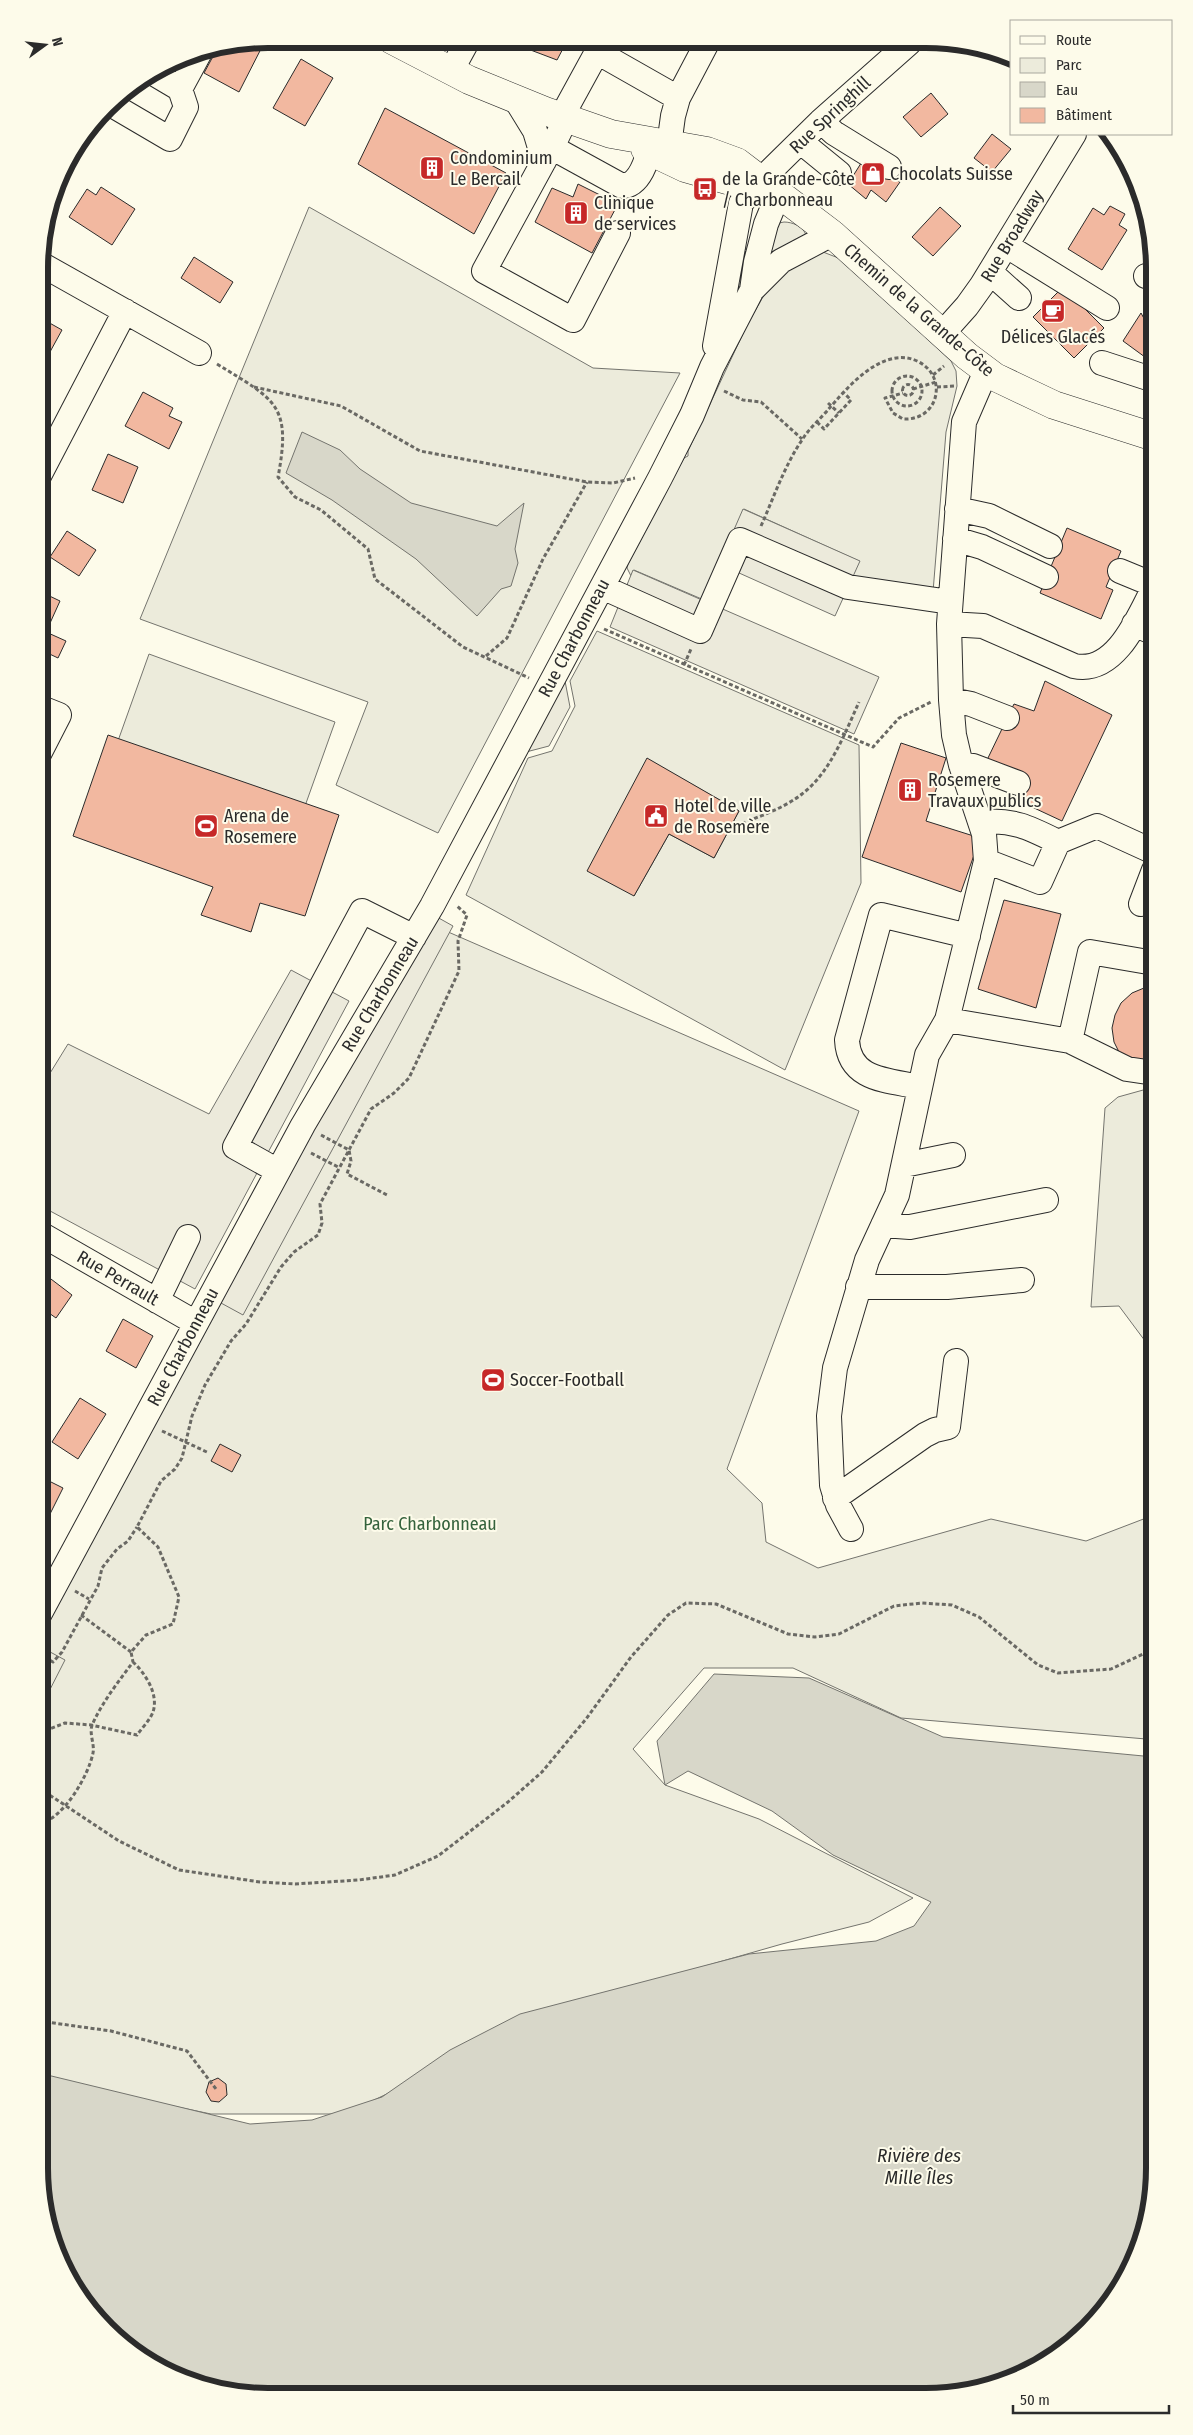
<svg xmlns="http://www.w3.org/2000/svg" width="1193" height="2435" font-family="'Fira Sans Condensed',sans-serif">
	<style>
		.green { fill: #ecebdb; stroke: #74746e; fill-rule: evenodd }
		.parking { fill: #eceadb; stroke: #74746e }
		.water { fill: #d8d7c9; stroke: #74746e }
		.building { fill: #f2b8a0; stroke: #2b2b2b }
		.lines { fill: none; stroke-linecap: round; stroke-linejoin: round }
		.minor-casing { stroke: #2b2b2b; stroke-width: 26 }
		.major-casing { stroke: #2b2b2b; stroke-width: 29 }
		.path { stroke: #6a6964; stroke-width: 3; stroke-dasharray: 4 2.5; stroke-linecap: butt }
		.minor { stroke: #fdfbea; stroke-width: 24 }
		.major { stroke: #fdfbea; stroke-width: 28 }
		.labels { text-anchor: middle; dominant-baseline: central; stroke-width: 4; stroke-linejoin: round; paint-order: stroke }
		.street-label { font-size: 18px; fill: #2b2b2b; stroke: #fdfbea }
		.poi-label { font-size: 18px; fill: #2b2b2b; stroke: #fdfbea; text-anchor: start }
		.park-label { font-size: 18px; fill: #34623c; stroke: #fdfbea }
		.water-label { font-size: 19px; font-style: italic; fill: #2b2b2b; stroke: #fdfbea }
		.rim { fill: none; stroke: #2b2b2b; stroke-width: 6 }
	</style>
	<rect width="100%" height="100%" fill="#fdfbea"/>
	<path class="green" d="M309,207l284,161 87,5 -242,460 -102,-48 32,-83 -228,-83z
		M784,222c8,0 19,4 22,13l-42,24 15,-36z
		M823,252l18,7 8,7 102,95 5,10 1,15 -11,46 -13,160 -82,-12 8,-19 -115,-52 -40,91 -70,-30 -3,6 -4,-8 1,-4 56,-106 4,-2v-5l59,-126 29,-51z
		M597,631l262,114 2,138 -76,187 -319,-175 62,-137 24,-7 23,-45 -5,-25zM647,759l92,52 -25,47 -45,-24 -35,62z
		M149,654l186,68 -35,98 -186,-68z
		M423,921l436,190 -132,358 35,34 4,39 52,26 173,-49 95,22 68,-26v214l-8,10 -245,-21 -108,-50h-89l-71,81 32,36 94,34 154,79 -44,24 -87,22 -206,59 -231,111h-134l-172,-36v-463z
		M1154,1087v266l-35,-47 -28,1 14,-199 13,-11z"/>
	<path class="parking" d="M743,509l117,52 -25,55 -116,-52z
		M633,570l246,107 -25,57 -244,-107z
		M565,681l5,26 -21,39 -23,6z
		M428,912l25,14 -210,389 -33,-18z
		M291,970l58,31 -154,288 -156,-84v-114l29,-47 141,70z
		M39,1646l26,14 -26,51z"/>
	<path class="water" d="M302,432l38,18 20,19 51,34 86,23 27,-23 -9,46 3,14 -7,23 -10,3 -24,27 -61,-57 -84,-59 -46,-27z
		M714,1674l95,4 134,59 211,20v426l-17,72 -30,52 -54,51 -54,26 -73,12 -689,-2 -58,-15 -62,-39 -40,-45 -26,-54 -12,-73v-95l211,51 62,-4 70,-23 68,-47 70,-36 229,-60 127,-13 38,-15 17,-24 -98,-47 -61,-44 -84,-40 -23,14 -8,-44z"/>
	<path class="building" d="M266,39l-27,53 -35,-19 13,-24z
		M524,40l43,1 -10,19 -37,-14z
		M301,59l32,19 -28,48 -32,-18z
		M931,93l17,21 -27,23 -18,-20z
		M385,108l121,65 -32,61 -116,-70z
		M992,134l19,15 -19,23 -18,-14z
		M863,160l37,22 -14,20 -15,-12 -5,9 -18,-15z
		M578,184l40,20 -26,49 -57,-31 17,-34 21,9z
		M101,187l34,22 -23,36 -43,-28 18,-28 9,6z
		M1110,206l15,8 -6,11 8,5 -25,40 -34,-21 25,-41 11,7z
		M940,207l21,19 -28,30 -21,-19z
		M194,257l39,25 -13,21 -39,-25z
		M1063,287l41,41 -30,30 -41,-41z
		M1154,309v20l-7,-5z
		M1141,313l6,11 7,5v22l-5,9 -26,-19z
		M39,317l23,13 -17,31 -6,-3z
		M143,392l30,16 -4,8 13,6 -13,27 -44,-23z
		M108,454l30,13 -15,36 -31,-13z
		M1067,528l54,23 -15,36 7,3 -12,29 -61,-26z
		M67,531l29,19 -17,26 -29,-19z
		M39,591l21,10 -14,31 20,9 -8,17 -19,-9z
		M1045,681l67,34 -50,106 -45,-21 6,-23 -36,-17 27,-56 20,7z
		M108,735l231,80 -34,101 -45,-13 -9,29 -50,-17 12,-28 -140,-51z
		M901,743l45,15 -20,63 54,17 -19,54 -99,-35z
		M647,758l92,53 -25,47 -45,-24 -35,62 -47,-25z
		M1004,900l57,14 -25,94 -58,-19z
		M1144,988h10v83l-34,-17 -6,-12 -2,-14 3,-13 6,-12 11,-10z
		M47,1276l25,19 -16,23 -17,-12v-19z
		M123,1319l30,17 -17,32 -30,-17z
		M80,1398l26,16 -28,45 -26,-17z
		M220,1444l21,11 -9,17 -21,-11z
		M39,1476l24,12 -24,48z
		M218,2078l8,6 1,11 -8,7 -8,-1 -5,-9 3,-10z"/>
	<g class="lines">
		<defs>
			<path id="minor" d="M451,71l17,-31
				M153,73l27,16 20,-37
				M678,98l30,-57
				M516,100l19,31 9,30
				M112,105l58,34 16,-32 -6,-18
				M821,121l13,12 55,34
				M801,142l38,31
				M551,147l71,39c19,0 26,-30 30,-45
				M618,233l-45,87 -89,-49 73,-134 9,-19 2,-13 29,-53 81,46 -5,18 -6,44
				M1007,246l100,62
				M39,263l160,90
				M990,272l29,26
				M1146,276l8,3
				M752,290l29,-29 51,-27
				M942,334l25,-28 15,-21 92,-151
				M715,346l26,-143 19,-22 61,-60 88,-78
				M1102,363l52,17
				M39,476l86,-165
				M957,509l32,7 61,30
				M955,539l27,8 64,30
				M1120,571l34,14
				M602,587l98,44 40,-91 108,47 102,15
				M949,624l34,2 91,40c42,9 65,-50 80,-79
				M1134,624l20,9
				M951,700l20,4 36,14
				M39,754l20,-39 -20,-8
				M961,765l12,1 45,17
				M981,822c32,-3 49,6 77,20l-18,40 -54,-21
				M1058,842l39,-16 57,26
				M1141,904l13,-34
				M947,1020l123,21 57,28 27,4
				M1070,1041l20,-89 64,11
				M920,1087c-32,-7 -71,-6 -73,-47l34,-125 87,21
				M904,1165l49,-10
				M278,1171l-43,-24 127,-236 52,26
				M883,1225l27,2 136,-27
				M39,1233l157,90
				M858,1287h89l75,-7
				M157,1301l31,-64
				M835,1498l90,-63 10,-5 13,-3 8,-66
				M851,1529l-13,-24 -6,-20 -3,-69 6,-48 32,-108 30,-65 30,-140 20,-35 39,-159 -2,-27 -23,-69 -7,-30 -3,-35 -2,-76 15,-202 22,-51
				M39,1615l264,-490 129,-219 228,-428 32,-63 20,-48 40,-77 4,-28 10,-38 12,-29"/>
			<path id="major" d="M392,40l77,40 76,31 66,23 96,17 30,11 95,72 135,122 28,21 59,28 100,32
				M645,149l40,19 84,24"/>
		</defs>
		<use href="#minor" class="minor-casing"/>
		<use href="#major" class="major-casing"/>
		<path class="path" d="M217,364c58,36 75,40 61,113l17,20 26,13 47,39 7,30 88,68 66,31
			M933,375l11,-9
			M892 391a15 15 0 1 1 30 0a15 15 0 1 1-30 0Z
			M902.5 390a5.5 5.5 0 1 1 11 0a5.5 5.5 0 1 1-11 0Z
			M254,387l87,19 79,45 167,31 26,1 22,-5
			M937,387l19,-1
			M913,389l23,-7
			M724,391l19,9 18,2 41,37
			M828,403l11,10
			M817,422l7,7 27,-29 -8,-8
			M761,526c13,-29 24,-62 43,-89 6,-9 15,-17 23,-26 19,-22 55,-66 90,-50 32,15 22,60 -14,58l-10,-6 -8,-15 18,-5
			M604,629l269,118 26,-29 32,-16
			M486,656l21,-18 36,-79 44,-77
			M684,665l7,-16
			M736,826c21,-9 47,-17 66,-32 28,-21 43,-61 57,-92
			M321,1135l28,15 2,11 -4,13 42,22
			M311,1153l29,15
			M162,1431l47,22
			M75,1591l14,8
			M81,1615l50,37
			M39,1654l14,8 9,-10 36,-66 4,-18 15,-19 11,-8 9,-14
			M39,1733l26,-10 26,2 46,10c5,-7 13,-15 16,-23 6,-18 -8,-39 -20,-50
			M39,1788l80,53 60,29 81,12 35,2 64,-4 36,-5 43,-19 70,-54 34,-30 44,-53 45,-62 37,-42 18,-12 30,1 72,30 27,3 24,-3 55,-28 28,-3 30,2 27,12 59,48 20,8 53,-4 43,-20
			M39,1824c24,-5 49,-47 54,-71 2,-9 -5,-21 0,-30 10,-22 26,-42 40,-61l-2,-10 15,-17 27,-11 6,-27 -21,-50 -21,-20 24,-46 14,-12 7,-11 10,-42 13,-31 26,-44 15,-17 35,-57 13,-15 24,-17 4,-12 -2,-19 51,-95 23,-16 15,-15 50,-107 -1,-30 9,-26 -10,-9
			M39,2021l72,10 76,20 29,38"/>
		<use href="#minor" class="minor"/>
		<use href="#major" class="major"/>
	</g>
	<defs>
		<symbol id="building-square" viewBox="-11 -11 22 22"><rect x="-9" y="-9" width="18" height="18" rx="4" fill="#c62828" stroke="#fdfbea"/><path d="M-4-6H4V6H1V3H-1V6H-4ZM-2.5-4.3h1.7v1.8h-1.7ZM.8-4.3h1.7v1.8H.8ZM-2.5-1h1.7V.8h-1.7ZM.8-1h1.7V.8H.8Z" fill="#fff"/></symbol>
		<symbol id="shop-square" viewBox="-11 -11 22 22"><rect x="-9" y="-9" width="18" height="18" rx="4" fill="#c62828" stroke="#fdfbea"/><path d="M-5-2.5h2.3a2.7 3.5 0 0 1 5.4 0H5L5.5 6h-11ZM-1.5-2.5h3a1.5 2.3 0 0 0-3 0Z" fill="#fff"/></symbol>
		<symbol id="bus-square" viewBox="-11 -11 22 22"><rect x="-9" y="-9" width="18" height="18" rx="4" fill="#c62828" stroke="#fdfbea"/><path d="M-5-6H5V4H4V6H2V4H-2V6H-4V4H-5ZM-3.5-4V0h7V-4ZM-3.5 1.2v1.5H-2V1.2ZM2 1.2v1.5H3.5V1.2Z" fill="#fff"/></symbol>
		<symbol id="cafe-square" viewBox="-11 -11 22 22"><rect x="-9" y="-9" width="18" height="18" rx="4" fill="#c62828" stroke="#fdfbea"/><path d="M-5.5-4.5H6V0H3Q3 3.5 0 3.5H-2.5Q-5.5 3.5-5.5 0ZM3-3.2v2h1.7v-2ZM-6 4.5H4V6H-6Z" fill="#fff"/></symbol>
		<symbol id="civic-square" viewBox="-11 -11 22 22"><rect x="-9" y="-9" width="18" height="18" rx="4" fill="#c62828" stroke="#fdfbea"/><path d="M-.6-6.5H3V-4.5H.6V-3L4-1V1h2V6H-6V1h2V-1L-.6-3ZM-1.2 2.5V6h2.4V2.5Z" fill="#fff"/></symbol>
		<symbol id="stadium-square" viewBox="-11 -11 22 22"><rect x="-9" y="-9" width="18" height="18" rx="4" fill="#c62828" stroke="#fdfbea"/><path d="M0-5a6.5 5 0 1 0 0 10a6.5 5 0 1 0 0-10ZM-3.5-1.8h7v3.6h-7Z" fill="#fff"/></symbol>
	</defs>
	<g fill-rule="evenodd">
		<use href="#building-square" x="418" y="154" width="28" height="28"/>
		<use href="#shop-square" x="859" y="160" width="28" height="28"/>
		<use href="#bus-square" x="691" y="175" width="28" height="28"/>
		<use href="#building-square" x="562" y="199" width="28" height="28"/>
		<use href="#cafe-square" x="1039" y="297" width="28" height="28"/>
		<use href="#building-square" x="896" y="776" width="28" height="28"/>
		<use href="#civic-square" x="642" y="802" width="28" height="28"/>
		<use href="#stadium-square" x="192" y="812" width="28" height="28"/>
		<use href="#stadium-square" x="479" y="1366" width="28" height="28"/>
	</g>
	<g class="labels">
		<g class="street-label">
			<text transform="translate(830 115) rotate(-43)">Rue Springhill</text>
			<text transform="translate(1012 236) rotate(-59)">Rue Broadway</text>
			<text transform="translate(919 310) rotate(41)">Chemin de la Grande-Côte</text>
			<text transform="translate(574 638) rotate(-62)">Rue Charbonneau</text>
			<text transform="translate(380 994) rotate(-59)">Rue Charbonneau</text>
			<text transform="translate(118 1278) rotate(30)">Rue Perrault</text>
			<text transform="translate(183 1347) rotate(-62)">Rue Charbonneau</text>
		</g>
		<g class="poi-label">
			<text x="450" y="158">Condominium<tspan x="450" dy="21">Le Bercail</tspan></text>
			<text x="890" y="174">Chocolats Suisse</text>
			<text x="722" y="179">de la Grande-Côte<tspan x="722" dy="21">/ Charbonneau</tspan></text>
			<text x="594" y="203">Clinique<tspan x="594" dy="21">de services</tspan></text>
			<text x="1053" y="337" text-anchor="middle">Délices Glacés</text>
			<text x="928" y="780">Rosemere<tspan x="928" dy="21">Travaux publics</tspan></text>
			<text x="674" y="806">Hotel de ville<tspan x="674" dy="21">de Rosemère</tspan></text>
			<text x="224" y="816">Arena de<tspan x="224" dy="21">Rosemere</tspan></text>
			<text x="510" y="1380">Soccer-Football</text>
		</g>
		<g class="park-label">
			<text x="430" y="1524">Parc Charbonneau</text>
		</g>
		<g class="water-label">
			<text x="919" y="2155">Rivière des<tspan x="919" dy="22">Mille Îles</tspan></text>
		</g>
	</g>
	<path d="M0 0H1193V2435H0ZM268 48H926A220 220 0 0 1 1146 268V2168A220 220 0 0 1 926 2388H268A220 220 0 0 1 48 2168V268A220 220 0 0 1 268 48Z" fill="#fdfbea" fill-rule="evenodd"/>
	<path class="rim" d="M268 48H926A220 220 0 0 1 1146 268V2168A220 220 0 0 1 926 2388H268A220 220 0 0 1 48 2168V268A220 220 0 0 1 268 48Z"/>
	<rect x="1010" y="20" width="162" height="115" fill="#fdfbea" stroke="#a9a89e"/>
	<rect x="1020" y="36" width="25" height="8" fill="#fdfbea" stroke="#a9a89e"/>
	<text x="1056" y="45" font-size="15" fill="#2b2b2b">Route</text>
	<rect x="1020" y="58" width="25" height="15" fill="#ecebdb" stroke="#a9a89e"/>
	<text x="1056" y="70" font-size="15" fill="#2b2b2b">Parc</text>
	<rect x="1020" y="82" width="25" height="15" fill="#d8d7c9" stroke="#a9a89e"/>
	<text x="1056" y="95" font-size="15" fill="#2b2b2b">Eau</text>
	<rect x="1020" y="108" width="25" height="15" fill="#f2b8a0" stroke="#a9a89e"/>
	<text x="1056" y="120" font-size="15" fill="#2b2b2b">Bâtiment</text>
	<g transform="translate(45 45) rotate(75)" stroke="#fdfbea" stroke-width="4" paint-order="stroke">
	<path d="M0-4L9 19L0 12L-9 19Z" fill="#2b2b2b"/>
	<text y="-8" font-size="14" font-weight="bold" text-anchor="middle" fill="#2b2b2b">N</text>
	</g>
	<path d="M1013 2405v8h156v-8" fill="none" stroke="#2b2b2b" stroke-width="2.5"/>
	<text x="1020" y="2405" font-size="15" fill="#2b2b2b" stroke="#fdfbea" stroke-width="4" paint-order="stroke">50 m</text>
</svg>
